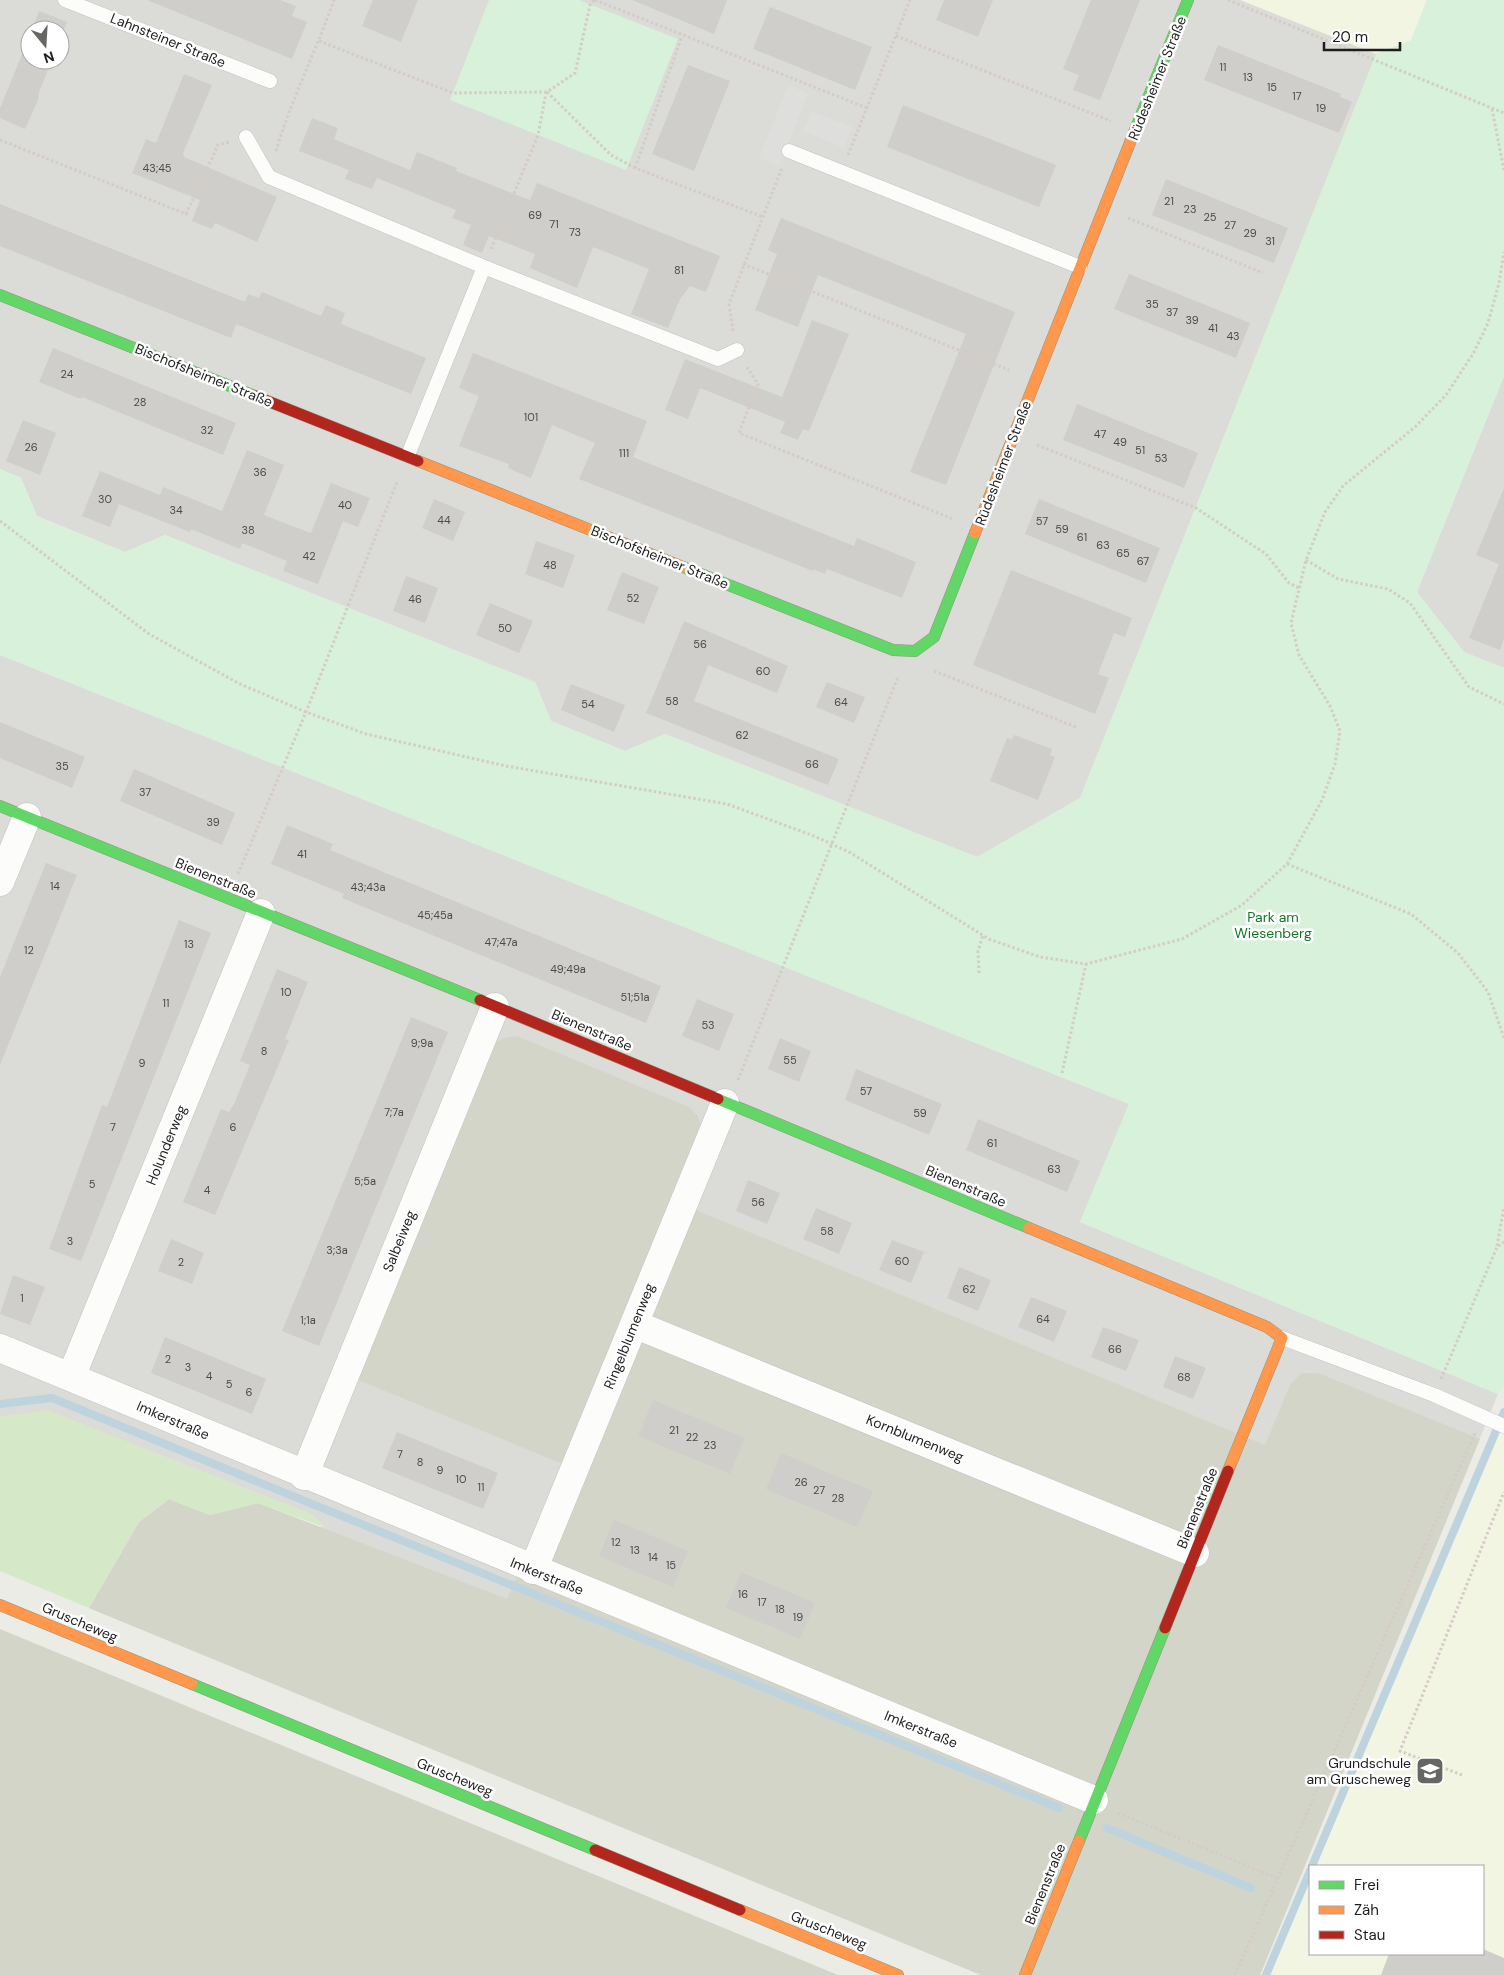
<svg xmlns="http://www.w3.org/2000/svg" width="1504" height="1975" font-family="'DM Sans',sans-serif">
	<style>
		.residential { fill: #dbdbd8; fill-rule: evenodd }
		.education { fill: #f3f5e3 }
		.construction { fill: #d4d5c9 }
		.grass { fill: #d5e8c8 }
		.park { fill: #d7f1da }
		.parking { fill: #dededc }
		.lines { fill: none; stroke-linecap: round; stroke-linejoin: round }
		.stream { stroke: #bdd3dd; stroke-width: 8 }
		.building { fill: #cfceca }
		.lane-casing { stroke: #c3c3c1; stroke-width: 15 }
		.street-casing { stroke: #c3c3c1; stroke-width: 29 }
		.fast-casing { stroke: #919581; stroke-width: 12 }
		.slow-casing { stroke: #919581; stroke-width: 12 }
		.jam-casing { stroke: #919581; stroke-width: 12 }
		.path { stroke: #d5cbc7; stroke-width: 3; stroke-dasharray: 2.5 2.5; stroke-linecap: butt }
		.lane { stroke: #fcfcfb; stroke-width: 14 }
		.street { stroke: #fcfcfb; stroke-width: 28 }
		.fast { stroke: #63d668; stroke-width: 11 }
		.slow { stroke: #ff974d; stroke-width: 11 }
		.jam { stroke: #b3261e; stroke-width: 11 }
		.labels { text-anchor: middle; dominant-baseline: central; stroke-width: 5; stroke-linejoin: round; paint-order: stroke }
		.number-label { font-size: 11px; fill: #4a4a49 }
		.street-label { font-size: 14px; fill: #1e1e1e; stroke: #fff }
		.park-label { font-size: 14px; fill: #147528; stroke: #fff }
		.poi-label { font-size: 14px; fill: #1e1e1e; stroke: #fff; text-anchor: end }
	</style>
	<rect width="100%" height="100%" fill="#ecece7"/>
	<path class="residential" d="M0,0h1504l-128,55 -296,743 -103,59 -312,-123 -40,17 -74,-30 -16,-39 -370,-147 -40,17 -88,-36 -16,-38 -21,-9zM30,30h30v30h-30z
		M1504,376v292l-40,-16 -47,-60z
		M0,655l1129,449 -49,118 418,172 -238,581h-279l-892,-367 234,-82 -10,-11 -265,-104 -48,6z"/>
	<path class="education" d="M1240,0h187l-16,41 -35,13z
		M1504,1423v552h-240l46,-104v83h173v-88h-171l86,-191z"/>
	<path class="construction" d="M517,1036l172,71 9,9 4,14 -28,71 591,244 25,-60 11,-12h17l162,66 -220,536h-279l-892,-367 50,-86 30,-23 41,16 48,-12 249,96 58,-134 -209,-86 139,-337 12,-5z
		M0,1629l838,346h-838z"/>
	<path class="grass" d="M48,1410l265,105 11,12 -66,-24 -48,12 -41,-16 -30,23 -50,86 -89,-37v-154z"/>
	<path class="park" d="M489,0h90l99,39 -52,131 -176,-70z
		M1427,0h77v376l-87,216 47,60 40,16v718l-6,8 -418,-172 49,-118 -1129,-449v-186l21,9 16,39 88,35 40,-17 370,147 16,39 74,30 40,-17 312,123 103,-59 296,-744 35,-14z"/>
	<path class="parking" d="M788,85l20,9 -29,72 -20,-8z
		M811,111l41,16 -8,21 -41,-17z"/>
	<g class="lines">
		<path class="stream" d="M0,1404l52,-6 1007,410
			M1107,1828l144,60
			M1312,1866l192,-454
			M1266,1975l44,-104"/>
	</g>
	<path class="building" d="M147,0h133l16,6 -4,10 15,6 -15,37z
		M373,0h45l-17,42 -39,-16z
		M632,0h95l-13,34z
		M944,0h49l-15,37 -42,-17z
		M1091,0h49l-40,100 -27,-10 6,-15 -16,-6z
		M770,7l102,40 -17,43 -102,-41z
		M39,11l28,11 -7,17v-9h-28z
		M30,35v25h22l-13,32 -1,8 -13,29 -25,-11v-10z
		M1218,45l123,49 -1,3 12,5 -13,31 -135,-53z
		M688,65l42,16 -36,90 -42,-17z
		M184,74l28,11 -29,68 1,4 93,40 -20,45 -42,-19 -3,6 -20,-8 8,-21 -68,-27 14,-34 10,4z
		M903,105l153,60 -17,42 -152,-60z
		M312,118l26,10 -4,11 76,31 7,-18 40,16 -1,3 74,29 7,-17 183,73 -14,36 -16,-6 -10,13 -12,29 -37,-14 18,-45 -56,-22 -16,41 -47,-20 5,-14 -46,-18 -7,17 -19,-8 8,-20 -19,-7 4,-8 -79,-32 -5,11 -27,-10 4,-9 -50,-19z
		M1166,179l122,49 -14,35 -122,-48z
		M0,204l245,98 3,-8 11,4 3,-6 59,24 5,-11 19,8 -4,11 85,34 -15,36 -175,-70 -5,14 -231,-92z
		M781,218l234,94 -69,173 -36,-13 56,-138 -148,-59 -20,52 -43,-17 22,-56 -9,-4z
		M1129,274l121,49 -14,35 -122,-49z
		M812,320l37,14 -40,97 -6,-2 -5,11 -18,-7 5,-11 -85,-34 -12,31 -23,-9 20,-51 97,38z
		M53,348l183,75 -13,32 -141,-58 -1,2 -42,-17z
		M473,353l174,68 -14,36 221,89 3,-8 59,24 -14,36 -75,-29 -2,5 -12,-5v2l-234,-92 16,-36 -43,-18 -21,53 -23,-10 1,-4 -50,-18 20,-50 -20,-8z
		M1077,404l121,49 -14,35 -121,-48z
		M23,420l33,13 -16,42 -34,-14z
		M247,450l37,15 -20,50 36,14 11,4 20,-50 39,15 -12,29 -15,-6 -25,63 -35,-13 4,-10 -45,-18 -2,6 -49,-20 -1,3 -71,-28 -9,23 -28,-11 18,-45 60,24 3,-8 59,24z
		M1504,488v151l-4,11 -31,-12 30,-74 -23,-9z
		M434,499l31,13 -12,29 -31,-13z
		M1039,499l121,49 -14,35 -121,-49z
		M536,541l39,14 -12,33 -38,-14z
		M1011,570l121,48 -7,19 -11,-4 -16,41 11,4 -14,36 -122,-49z
		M622,572l37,15 -15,37 -37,-14z
		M406,576l32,12 -13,35 -32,-12z
		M490,603l43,18 -14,32 -43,-18z
		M684,621l104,45 -11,27 -69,-28 -14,36 145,58 -11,26 -182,-72z
		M827,682l38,15 -11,26 -38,-16z
		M571,684l54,21 -11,27 -53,-22z
		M0,722l85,35 -13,31 -72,-30z
		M1014,735l38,14 -2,6 5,2 -17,43 -48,-19 17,-43 5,2z
		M134,769l101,44 -13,32 -102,-44z
		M287,825l46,19 -3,6 331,136 -15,37 -304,-125 2,-4 -73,-30z
		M46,863l31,12 -77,190v-88z
		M179,920l32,13 -130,328 -32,-12 53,-144 5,2z
		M277,969l31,13 -23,57 4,1 -74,175 -32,-13 38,-93 8,3 5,-8 16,-39 -10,-4z
		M697,999l37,15 -15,37 -37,-15z
		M411,1017l37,15 -129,314 -37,-15z
		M780,1038l31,13 -12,31 -31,-13z
		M856,1069l86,35 -13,31 -84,-35z
		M978,1119l102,42 -13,31 -101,-42z
		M748,1180l32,13 -13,31 -31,-13z
		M816,1208l36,15 -13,31 -36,-15z
		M171,1239l33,14 -12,31 -34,-13z
		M892,1240l32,12 -13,31 -32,-13z
		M959,1267l32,13 -13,31 -31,-13z
		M13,1275l32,12 -15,38 -30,-11z
		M1031,1297l36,14 -13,31 -36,-15z
		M1103,1327l36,13 -13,31 -35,-14z
		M165,1337l101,42 -14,35 -101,-41z
		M1175,1356l31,12 -13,31 -30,-12z
		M653,1400l92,38 -15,36 -92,-38z
		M397,1432l101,41 -15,36 -101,-41z
		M781,1453l92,38 -16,36 -91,-38z
		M614,1520l74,31 -15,36 -74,-31z
		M741,1572l74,31 -15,36 -74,-31z
		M1483,1949l21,9v17h-123l8,-21h94z"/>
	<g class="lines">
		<defs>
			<path id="lane" d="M65,0l205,81
				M246,137l23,40 215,90 234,92 19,-9
				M789,151l291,116
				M408,455l76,-188
				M1282,1338l152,57 70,31"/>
			<path id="street" d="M0,882l27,-65
				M634,1324l561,229
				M0,1348l1094,452
				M71,1377l190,-464
				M304,1476l191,-469
				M533,1570l192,-467"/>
			<path id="fast" d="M1135,130l53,-130
				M0,295l255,101
				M683,567l210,83 22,1 19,-14 41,-104
				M0,806l480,194
				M718,1099l311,129
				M192,1684l403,166
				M1079,1841l86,-213"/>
			<path id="slow" d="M418,461l265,106
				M975,533l160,-403
				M1029,1228l238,99 15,11 -54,133
				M0,1605l192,79
				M740,1910l158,65
				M1025,1975l54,-134"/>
			<path id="jam" d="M255,396l163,65
				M480,1000l238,99
				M1165,1628l63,-157
				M595,1850l145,60"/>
		</defs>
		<use href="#lane" class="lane-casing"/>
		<use href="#street" class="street-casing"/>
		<use href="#fast" class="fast-casing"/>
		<use href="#slow" class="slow-casing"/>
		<use href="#jam" class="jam-casing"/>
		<path class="path" d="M595,0l272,108
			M1228,0l276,113
			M896,36l215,85
			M319,41l134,52 94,-1 28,-19 15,-68 4,-5
			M547,92l64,63 24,13 128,49
			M1492,109l12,61
			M0,140l186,74 32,-69 11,-3
			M276,151c15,-51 40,-100 58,-151
			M848,155l62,-155
			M635,168l47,-132
			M1128,218l135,55
			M491,249l47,-114 8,-42
			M743,264l266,106
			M733,331l-4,-27 53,-136
			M747,367l11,17 -19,49 214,86
			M1037,445l159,63 70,46 23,29 10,5
			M0,521l149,113 91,50 66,28 60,22 140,32 221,38 87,32 35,16 140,87 51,18 46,7 96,-25 60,-34 45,-41 35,-64 13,-36 5,-33 -10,-25 -31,-51 -8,-32 15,-63 19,-48 18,-26 72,-59 31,-32 27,-41 15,-31 11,-40 5,-31
			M1306,560l32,19 50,10 22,14 59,84 35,17
			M934,671l142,56
			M1287,864l124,50 47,39 30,39 16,46
			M238,874l68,-162 91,-230
			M979,973l-1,-22 5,-16
			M1062,1073l24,-109
			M738,1080l160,-403
			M1497,1246l7,-39
			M1441,1379l56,-132 7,-5
			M1462,1775l-62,-24 104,-259
			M1118,1813l159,65
			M1235,1975l240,-542"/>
		<use href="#lane" class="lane"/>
		<use href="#street" class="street"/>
		<use href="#fast" class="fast"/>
		<use href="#slow" class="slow"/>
		<use href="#jam" class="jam"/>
	</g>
	<defs>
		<symbol id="school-square" viewBox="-11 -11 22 22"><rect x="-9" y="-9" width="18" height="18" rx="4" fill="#666664" stroke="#fff"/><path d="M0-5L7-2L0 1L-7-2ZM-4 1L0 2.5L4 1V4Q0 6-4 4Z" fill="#fff"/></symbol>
	</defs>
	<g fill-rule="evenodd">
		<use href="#school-square" x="1414" y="1755" width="32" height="32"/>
	</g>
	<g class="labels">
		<g class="number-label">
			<text x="1223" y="67">11</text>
			<text x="1248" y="77">13</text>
			<text x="1272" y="87">15</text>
			<text x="1297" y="96">17</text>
			<text x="1321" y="108">19</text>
			<text x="157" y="168">43;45</text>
			<text x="1169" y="201">21</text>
			<text x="1190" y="209">23</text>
			<text x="535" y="215">69</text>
			<text x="1210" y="217">25</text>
			<text x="554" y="224">71</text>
			<text x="1230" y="225">27</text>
			<text x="575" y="232">73</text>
			<text x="1250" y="233">29</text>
			<text x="1270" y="241">31</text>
			<text x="679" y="270">81</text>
			<text x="1152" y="304">35</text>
			<text x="1172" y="312">37</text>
			<text x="1192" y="320">39</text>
			<text x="1213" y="328">41</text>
			<text x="1233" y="336">43</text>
			<text x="67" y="374">24</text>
			<text x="140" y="402">28</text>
			<text x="531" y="417">101</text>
			<text x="207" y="430">32</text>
			<text x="1100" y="434">47</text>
			<text x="1120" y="442">49</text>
			<text x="31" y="447">26</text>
			<text x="1140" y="450">51</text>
			<text x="624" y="453">111</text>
			<text x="1161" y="458">53</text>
			<text x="260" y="472">36</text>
			<text x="105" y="499">30</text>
			<text x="345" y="505">40</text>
			<text x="176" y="510">34</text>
			<text x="444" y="520">44</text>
			<text x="1042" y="521">57</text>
			<text x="1062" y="529">59</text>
			<text x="248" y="530">38</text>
			<text x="1082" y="537">61</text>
			<text x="1103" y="545">63</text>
			<text x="1123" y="553">65</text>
			<text x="309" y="556">42</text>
			<text x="1143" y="561">67</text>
			<text x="550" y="565">48</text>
			<text x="633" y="598">52</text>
			<text x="415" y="599">46</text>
			<text x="505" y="628">50</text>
			<text x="700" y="644">56</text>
			<text x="763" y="671">60</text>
			<text x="672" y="701">58</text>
			<text x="841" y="702">64</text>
			<text x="588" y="704">54</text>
			<text x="742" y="735">62</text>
			<text x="812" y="764">66</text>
			<text x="62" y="766">35</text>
			<text x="145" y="792">37</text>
			<text x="213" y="822">39</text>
			<text x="302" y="854">41</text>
			<text x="55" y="886">14</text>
			<text x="368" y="887">43;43a</text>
			<text x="435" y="915">45;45a</text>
			<text x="501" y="942">47;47a</text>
			<text x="189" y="944">13</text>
			<text x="29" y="950">12</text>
			<text x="568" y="969">49;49a</text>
			<text x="286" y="992">10</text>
			<text x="635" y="997">51;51a</text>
			<text x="166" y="1003">11</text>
			<text x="708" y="1025">53</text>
			<text x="422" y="1043">9;9a</text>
			<text x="264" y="1051">8</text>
			<text x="790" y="1060">55</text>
			<text x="142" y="1063">9</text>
			<text x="866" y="1091">57</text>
			<text x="394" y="1112">7;7a</text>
			<text x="920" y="1113">59</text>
			<text x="113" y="1127">7</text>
			<text x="233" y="1127">6</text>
			<text x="992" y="1143">61</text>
			<text x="1054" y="1169">63</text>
			<text x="365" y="1181">5;5a</text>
			<text x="92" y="1184">5</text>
			<text x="207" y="1190">4</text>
			<text x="758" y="1202">56</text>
			<text x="827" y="1231">58</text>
			<text x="70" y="1241">3</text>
			<text x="337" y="1250">3;3a</text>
			<text x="902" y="1261">60</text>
			<text x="181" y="1262">2</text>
			<text x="969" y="1289">62</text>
			<text x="22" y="1298">1</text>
			<text x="1043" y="1319">64</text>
			<text x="308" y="1320">1;1a</text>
			<text x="1115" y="1349">66</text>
			<text x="168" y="1359">2</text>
			<text x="188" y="1367">3</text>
			<text x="209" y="1376">4</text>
			<text x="1184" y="1377">68</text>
			<text x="229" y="1384">5</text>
			<text x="249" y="1392">6</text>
			<text x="674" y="1430">21</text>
			<text x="692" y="1437">22</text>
			<text x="710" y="1445">23</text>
			<text x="400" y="1454">7</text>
			<text x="420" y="1462">8</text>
			<text x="440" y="1470">9</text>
			<text x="461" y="1479">10</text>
			<text x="801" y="1482">26</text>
			<text x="481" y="1487">11</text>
			<text x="819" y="1490">27</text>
			<text x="838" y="1498">28</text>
			<text x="616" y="1542">12</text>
			<text x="635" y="1550">13</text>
			<text x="653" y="1557">14</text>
			<text x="671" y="1565">15</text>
			<text x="743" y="1594">16</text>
			<text x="762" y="1602">17</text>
			<text x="780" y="1609">18</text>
			<text x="798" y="1617">19</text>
		</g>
		<g class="street-label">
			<text transform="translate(168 40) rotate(22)">Lahnsteiner Straße</text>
			<text transform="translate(1157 78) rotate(-68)">Rüdesheimer Straße</text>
			<text transform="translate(204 375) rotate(22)">Bischofsheimer Straße</text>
			<text transform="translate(1003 463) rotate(-69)">Rüdesheimer Straße</text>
			<text transform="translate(660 557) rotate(22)">Bischofsheimer Straße</text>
			<text transform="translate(216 878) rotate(22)">Bienenstraße</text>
			<text transform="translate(592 1030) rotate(23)">Bienenstraße</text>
			<text transform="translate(166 1145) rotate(-68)">Holunderweg</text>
			<text transform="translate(966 1186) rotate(23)">Bienenstraße</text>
			<text transform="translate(399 1241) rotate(-68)">Salbeiweg</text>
			<text transform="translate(629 1336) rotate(-68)">Ringelblumenweg</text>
			<text transform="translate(173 1420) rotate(23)">Imkerstraße</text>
			<text transform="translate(915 1438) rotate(22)">Kornblumenweg</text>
			<text transform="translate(1197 1508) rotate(-68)">Bienenstraße</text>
			<text transform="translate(547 1576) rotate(22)">Imkerstraße</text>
			<text transform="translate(80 1622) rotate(23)">Gruscheweg</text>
			<text transform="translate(921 1729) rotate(22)">Imkerstraße</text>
			<text transform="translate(455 1777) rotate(22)">Gruscheweg</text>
			<text transform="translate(1045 1884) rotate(-68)">Bienenstraße</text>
			<text transform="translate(829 1930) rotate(22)">Gruscheweg</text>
		</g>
		<g class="park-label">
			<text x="1273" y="917">Park am<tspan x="1273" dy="16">Wiesenberg</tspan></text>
		</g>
		<g class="poi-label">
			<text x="1411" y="1763">Grundschule<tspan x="1411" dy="16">am Gruscheweg</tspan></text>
		</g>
	</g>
	<rect x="1309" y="1865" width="175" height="90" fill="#ffffff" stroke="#a5a5a5"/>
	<rect x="1319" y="1881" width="25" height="8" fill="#63d668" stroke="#a5a5a5"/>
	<text x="1354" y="1890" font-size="15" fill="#1e1e1e">Frei</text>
	<rect x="1319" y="1906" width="25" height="8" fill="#ff974d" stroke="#a5a5a5"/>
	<text x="1354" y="1915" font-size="15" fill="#1e1e1e">Zäh</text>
	<rect x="1319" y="1931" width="25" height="8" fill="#b3261e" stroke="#a5a5a5"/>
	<text x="1354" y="1940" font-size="15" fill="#1e1e1e">Stau</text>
	<g transform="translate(45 45) rotate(162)"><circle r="24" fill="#ffffff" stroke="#a5a5a5"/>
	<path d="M0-4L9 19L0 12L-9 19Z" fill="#666664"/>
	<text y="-8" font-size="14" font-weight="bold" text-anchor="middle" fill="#1e1e1e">N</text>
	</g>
	<path d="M1324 42v8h76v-8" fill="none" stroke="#1e1e1e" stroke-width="2.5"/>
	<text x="1332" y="42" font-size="15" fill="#1e1e1e" stroke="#ffffff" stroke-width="4" paint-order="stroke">20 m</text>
</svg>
